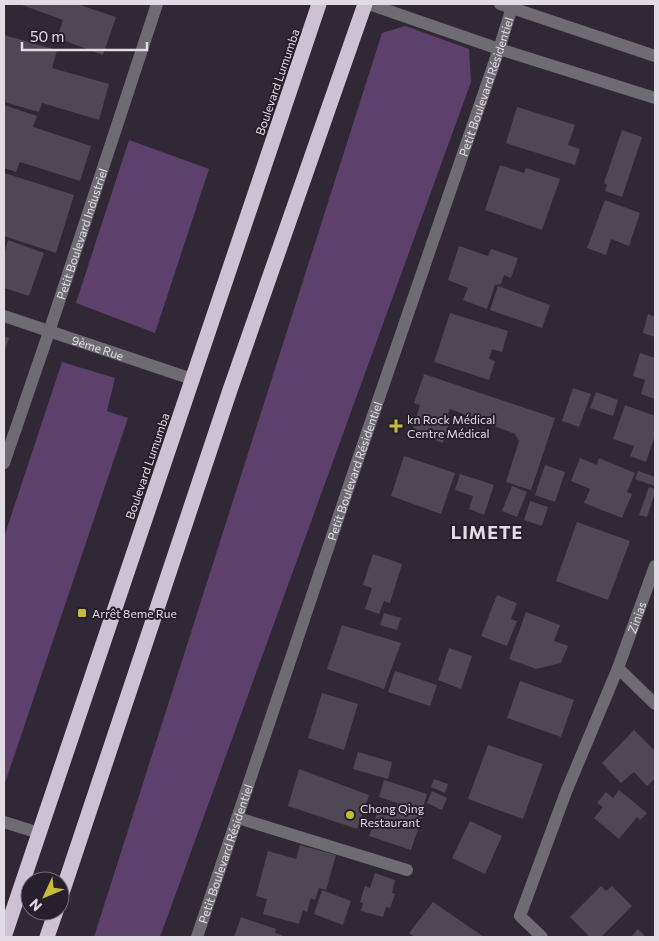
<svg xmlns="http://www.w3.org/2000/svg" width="659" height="941" font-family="Commissioner,sans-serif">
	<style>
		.green { fill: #5e406c }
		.building { fill: #504755 }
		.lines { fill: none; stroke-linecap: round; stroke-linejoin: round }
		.minor { stroke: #6f6b72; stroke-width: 12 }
		.highway { stroke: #cdc2d3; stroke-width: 15 }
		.poi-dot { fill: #c6bc3c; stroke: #271f2b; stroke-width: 2 }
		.labels { text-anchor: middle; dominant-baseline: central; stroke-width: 4; stroke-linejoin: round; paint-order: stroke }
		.street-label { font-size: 12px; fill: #e1dbe4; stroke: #271f2b }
		.poi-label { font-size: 12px; fill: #e1dbe4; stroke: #271f2b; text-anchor: start }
		.district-label { font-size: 18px; font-weight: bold; letter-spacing: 1px; fill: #e1dbe4; stroke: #271f2b }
	</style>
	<rect width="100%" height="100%" fill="#312835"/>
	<path class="green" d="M405,26l64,23 2,33 -311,855h-66l288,-904z
		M129,140l80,29 -54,164 -79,-30z
		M62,362l53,16 -8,33 21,7 -124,368v-249z"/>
	<path class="building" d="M23,4h54l39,13 -13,38 -46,-17 6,-18 -41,-15z
		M4,35l53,15 -5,18 57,16 -10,36 -57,-17 -3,9 -35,-10z
		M4,105l33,11 -4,11 58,19 -11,35 -60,-19 -4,10 -12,-4z
		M517,107l58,18 -7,20 12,4 -5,16 -69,-22z
		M622,130l20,7 -20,60 -17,-6 2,-6 -3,-2z
		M500,165l24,8 2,-5 34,11 -18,51 -57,-20z
		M4,173l70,22 -18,58 -52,-17z
		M605,200l35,13 -11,33 -18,-7 -5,16 -19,-7z
		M8,240l36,13 -15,43 -25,-8v-34z
		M459,246l29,10 3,-7 27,9 -7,20 -7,-3 -3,9 -6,1 -8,24 -24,-9 5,-12 -20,-8z
		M498,286l52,19 -8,23 -52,-18z
		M450,313l58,18 -6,21 -10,-3 -3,10 6,2 -6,19 -55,-18z
		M648,314l7,3v20l-12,-4z
		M4,336l5,2 -5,15z
		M640,353l15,5v41l-14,-5 4,-14 -12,-4z
		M424,374l131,44 -24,72 -25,-8 13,-41 -4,-7 -65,-25 -4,9 3,4 -6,21 -31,-11 8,-27 -6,-2z
		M573,388l18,6 -12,33 -17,-6z
		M596,392l22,8 -5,16 -23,-8z
		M625,405l30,11v19l-9,27 -16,-6 4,-10 -21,-7z
		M404,456l51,17 -14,41 -50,-18z
		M580,458l17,7 2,-7 36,15 -8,19 5,2 -10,24 -38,-15 6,-14 -19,-8z
		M545,465l20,7 -10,30 -20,-7z
		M638,471l17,6v9l-20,-7z
		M460,474l34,11 -10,30 -15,-6 4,-13 -18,-6z
		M512,486l15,6 -10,25 -15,-6z
		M649,487l6,2v4l-8,24 -8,-2z
		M530,501l18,6 -6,19 -18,-6z
		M577,522l53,19 -22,59 -52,-19z
		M373,554l29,10 -12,39 -6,-2 -5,13 -14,-5 7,-21 -9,-3z
		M497,595l20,8 -6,16 6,2 -10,25 -26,-10z
		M526,612l34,13 -6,16 14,5 -7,17 -25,6 -27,-10z
		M384,613l17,5 -4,12 -17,-5z
		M342,625l59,18 -17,46 -57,-20z
		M449,648l23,8 -11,33 -23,-9z
		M395,671l42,14 -7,21 -42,-14z
		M520,681l54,19 -13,37 -54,-19z
		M322,693l36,11 -14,46 -36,-12z
		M634,730l21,21v28l-8,7 -13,-14 -13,11 -19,-20z
		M488,745l55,19 -20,55 -55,-20z
		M358,752l34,10 -4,17 -35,-10z
		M299,769l70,26 -12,34 -69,-23z
		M434,779l14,5 -3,9 -14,-6z
		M384,780l43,14 -5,17 -43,-14z
		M619,790l28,23 -7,7 -3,-3 -18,22 -25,-21 9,-11 -6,-4 9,-11 7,6z
		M432,791l15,7 -5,12 -15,-7z
		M397,805l26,9 -12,36 -42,-14 10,-28 15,5z
		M470,821l32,15 -17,38 -33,-16z
		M300,845l36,10 -10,35 -7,-2 -4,12 -4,-2 -4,14 -4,-2 -4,14 -36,-10 4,-15 -11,-3 12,-45 28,8z
		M375,873l20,7 -3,13 3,1 -5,14 -4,-1 -3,10 -22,-6 2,-8 -3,-1 5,-16 5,2z
		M601,886l5,5 6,-5 20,20 -31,31h-11l-20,-20z
		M322,890l29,11 -8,24 -29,-11z
		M433,902l51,35h-69l-6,-4z
		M241,917l35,12 -1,4 7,2v2h-48z
		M638,929l8,8h-15z"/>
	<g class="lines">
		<g class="minor">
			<path d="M369,4l130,45 156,49"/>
			<path d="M500,4l155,52"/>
			<path id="s1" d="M4,316l188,63"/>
			<path id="s2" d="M4,463l45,-131 108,-328"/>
			<path d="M618,668l37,36"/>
			<path d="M238,818l169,52"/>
			<path d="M4,822l35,11"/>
			<path id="s3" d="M197,937l160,-475 142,-413 14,-45"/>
			<path id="s4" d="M542,937l-22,-21 46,-124 52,-124 37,-102"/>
		</g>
		<path class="highway" d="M60,899l170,-509 135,-386
			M4,937l315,-933
			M47,937l9,-26"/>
	</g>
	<g class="poi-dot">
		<path d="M393.5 418.5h5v5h5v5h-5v5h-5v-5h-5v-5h5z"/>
		<rect x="77" y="608" width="10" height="10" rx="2.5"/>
		<circle cx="350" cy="815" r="5"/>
	</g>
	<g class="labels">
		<g class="street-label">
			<text transform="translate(277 82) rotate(-71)">Boulevard Lumumba</text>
			<text stroke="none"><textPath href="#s3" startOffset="898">Petit Boulevard Résidentiel</textPath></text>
			<text stroke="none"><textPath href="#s2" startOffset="242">Petit Boulevard Industriel</textPath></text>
			<text stroke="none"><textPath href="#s1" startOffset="99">9ème Rue</textPath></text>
			<text transform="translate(147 466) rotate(-71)">Boulevard Lumumba</text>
			<text stroke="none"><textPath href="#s3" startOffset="492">Petit Boulevard Résidentiel</textPath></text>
			<text stroke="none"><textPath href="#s4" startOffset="351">Zinias</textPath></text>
			<text stroke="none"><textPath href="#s3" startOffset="88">Petit Boulevard Résidentiel</textPath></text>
		</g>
		<g class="poi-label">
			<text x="407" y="419">kn Rock Médical<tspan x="407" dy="14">Centre Médical</tspan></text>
			<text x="92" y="613">Arrêt 8eme Rue</text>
			<text x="360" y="808">Chong Qing<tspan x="360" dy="14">Restaurant</tspan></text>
		</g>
		<g class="district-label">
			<text x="487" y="532">LIMETE</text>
		</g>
	</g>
	<rect width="659" height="941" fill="none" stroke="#e1dbe4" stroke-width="10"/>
	<g transform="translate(45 896) rotate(226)"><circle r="24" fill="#271f2b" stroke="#716a75"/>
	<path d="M0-4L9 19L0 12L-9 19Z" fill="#c6bc3c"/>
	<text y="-8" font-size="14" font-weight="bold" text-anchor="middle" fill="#e1dbe4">N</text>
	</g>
	<path d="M22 42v8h125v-8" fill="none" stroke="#e1dbe4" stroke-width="2.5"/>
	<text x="30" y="42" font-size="15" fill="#e1dbe4" stroke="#271f2b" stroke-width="4" paint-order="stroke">50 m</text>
</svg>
